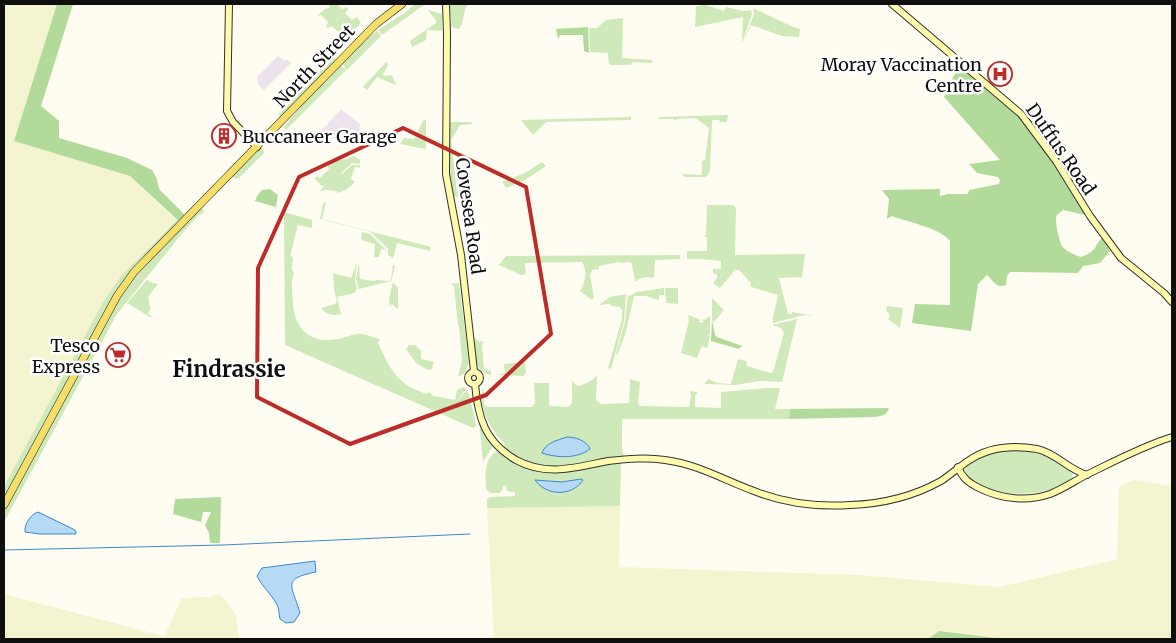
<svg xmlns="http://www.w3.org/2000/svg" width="1176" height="643" font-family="Merriweather,serif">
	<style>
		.industrial { fill: #ede3ed }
		.farmland { fill: #f5f4d1 }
		.green { fill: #cfe9ba }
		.forest { fill: #b2da9a }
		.water { fill: #b6d9f5; stroke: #3e88cc }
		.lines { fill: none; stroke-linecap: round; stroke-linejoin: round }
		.stream { stroke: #3e88cc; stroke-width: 1 }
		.secondary-casing { stroke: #313131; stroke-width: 8 }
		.primary-casing { stroke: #202020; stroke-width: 8 }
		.secondary { stroke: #fefbad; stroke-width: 6 }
		.primary { stroke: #f6df69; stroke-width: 7 }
		.marked { fill: none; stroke: #bd2c28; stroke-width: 4; stroke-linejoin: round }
		.labels { text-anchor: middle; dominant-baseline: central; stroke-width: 5; stroke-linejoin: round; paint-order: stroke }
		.poi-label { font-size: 18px; fill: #0f0f0f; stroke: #fff; text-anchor: end }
		.street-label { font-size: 18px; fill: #0f0f0f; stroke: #fff }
		.district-label { font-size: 22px; font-weight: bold; fill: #0f0f0f; stroke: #fff }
	</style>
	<rect width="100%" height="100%" fill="#fffdf1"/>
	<path class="industrial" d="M278,56l7,5 2,-2 4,4 -27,27 -6,-6 -1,-7z
		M341,109l20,16 -2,3 1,1 -1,5 -30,5 -8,-8z"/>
	<path class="farmland" d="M4,4h53l-43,137 116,35 47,44 -55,55 -8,11 -12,18 -98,185z
		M1133,480l39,6v153h-168l-65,-8 -11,8h-434l-7,-131 133,-2 -1,61 240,8 141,12 117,-28 2,-73z
		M4,594l160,42 18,-38 27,-1 10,-3 7,6 10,15 3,24h-235z"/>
	<path class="green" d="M330,4h7l5,5 5,-2 1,2 -3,4 7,7 5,-3 4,6 -7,7 -7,-2 3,6 -7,8 -7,-5 3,-4 -7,-7 -4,2 -2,-2 2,-4 -7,-7 -5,2 9,-8 4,-1z
		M415,4h20l-11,1 -42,30 -4,-5 28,-18z
		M450,4h18c-6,8 -3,18 -9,25l-5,-1 -3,-2z
		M703,4l21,7 2,-4 17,4 8,-1 1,4 -10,29 1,-26 -48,10 1,-21h5z
		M753,8l40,19 7,2 -1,8 -17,-1 -31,-11 -8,18 11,-29z
		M428,10l14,4v17l-15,-1 -1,10 -14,7 -2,-6 26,-18v-2z
		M623,18l-1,40 30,2v3l-20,-1 -1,3h-20l-2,-1 -1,-11 -18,-1 -1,-24h8l9,-8z
		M377,31l4,5 -34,34 -5,-6 24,-25z
		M334,58l4,3 -58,56 -2,-2z
		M387,61l1,4 -5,9 1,2 8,-1 4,10 -19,-8 -10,13 -4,-3z
		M341,65l5,5 -60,60 -2,-3 27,-32z
		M728,115l-1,7h-7l-1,-2h-7l-2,50 -2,5 -3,2h-20l-3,-3 20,1v-14l3,-1 4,-32 -13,-10 -19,1 -3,2v-2h-15v-2z
		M631,117v3l-85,2 -13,13 -12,-15z
		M426,120v29l-26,-5 4,-6 10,1 9,-18z
		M449,122h23v2l-12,1 -9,15 6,52 5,5 -4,1 -5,-3 -4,-21z
		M261,148l4,4 -26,26 -3,1 -4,-3z
		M354,156l6,4v4l-8,-1 -13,12 4,-2 9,-8h8v3l-5,-1 -4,12 4,3 -9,8 -9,3v-2l-12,-1 -2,1h-3l5,-6 -3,1 -7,-7 1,-3 4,2 9,-9 -2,-4 2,-2 2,3 -1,-4 5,-2 13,-1 2,-2z
		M542,162l4,4 -21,14 -19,8 -4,-6 23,-9z
		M326,202l-4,17 109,28 -1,4 -33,-8 -4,15 -5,-3v-6l-17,-17 -51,-13 3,-15z
		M707,205h26l3,3 -1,47 70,-1 -3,23 -23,1 9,36h4v-2l24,4 -12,-1 -31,8v-6l5,-22 -27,-8v-4l-12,-13h-4l-15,18 -7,-5 4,-5v-4h-4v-5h8v-8l-20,-2h-14v-8h20v-13l-3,-2 2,-1z
		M199,206l6,6 -6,3 -15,16 -67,83 -113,208v-33l2,-6 96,-179 12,-18 8,-11 55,-55 4,3z
		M284,212l28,8v8l-14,-3 -8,31 3,1 -1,12 2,5c-4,8 -1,21 -1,30 2,27 19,40 45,35 6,-1 13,-4 19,-5 9,-1 15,4 23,5l-2,4c13,27 18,41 49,51l2,-2 4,4 22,4 2,-10 7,-3 2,2 -10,14 11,-13c2,2 9,32 9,36l-3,2 -188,-83z
		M362,232l8,2 16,16 -5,-1 -2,8h-5l1,-13 -14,-4z
		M680,255v4l-25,1 -1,18c-7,-1 -13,-2 -19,4l-3,-18 -2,-2 -10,1 -1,-1 -20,4v3l-7,1 -2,5 4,23 -2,2 -12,-9c5,-8 8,-20 2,-29l-57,1 1,11 -5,1 -22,-10 7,-9z
		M357,262l-2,18 2,9 -3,4 -17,4 4,17c-9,2 -14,1 -20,-6l14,-4 2,-3 -3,-12 -1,-16 18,5z
		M359,262l1,17 15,2 1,-1 14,1 1,-2 2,-14 2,1 -4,15 -32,8 -3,-10z
		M147,280l5,3 6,1 -10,13 1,4v4l2,2 -3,7 4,2 -2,1 -23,-14z
		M393,282l5,6v21l-6,-5 -2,3 -1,-8z
		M459,283l10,79 -4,11 -7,4 4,-16 -3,-35h-1l-4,-40 -3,-2z
		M664,288v7h-5v5l-13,-4h-12l-9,39 -8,20 -1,-2 9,-31 3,-27 2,1 7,-4z
		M665,288h13v16l-12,-1z
		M626,294l-2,27 -13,48 -3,-1 14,-49v-9l-2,-3 -7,-1 -4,-2 -10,1 11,-8z
		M712,298l12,12 -10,12 -2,-2z
		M887,306l16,2 -3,20 -12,-9 2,-3 -4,-6z
		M688,315l13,5 -3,2 5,1v-4l1,1 6,-4v18l-3,1 3,1 -3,12 -5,-2 -5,12 -16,-5 8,-32z
		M797,319l-15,63 -22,-1 -25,4 -30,-1 3,-5 9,4 14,1 7,-25 8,2 1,5 23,7 3,-1 11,-39 -3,-5 -9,-3z
		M474,338l6,4 4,-1 -2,4 2,24 7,2v4c-18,-3 -16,-21 -17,-37z
		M409,345h6l6,6v8l13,3 -2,7 -4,1 -12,-7 -10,-14z
		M525,362l1,11 -3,3 -27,-1 9,-2 -1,-9z
		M597,375l-1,25 5,4 28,-1 1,-24 10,3 -2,21 2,3 49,1 2,-11 -1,-5 7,1v2l-2,2v11l25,1 1,-1v-15l45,-4h14l-5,21h15l-1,10h-167v30l2,7c-10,3 -21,4 -31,6 -34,6 -62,9 -90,-15l2,-3c-14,-13 -28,-37 -22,-57l1,17 3,3h45l3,-4 -1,-20h15v22l2,1 17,1 4,-4v-23l4,5 4,1c6,-3 12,-4 17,-11z
		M479,420l14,26 -10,16z
		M498,450l47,21 20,1 56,-9 -1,43 -133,2v-9l3,-2 25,-1v-4l-8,-1 -1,-5h-3v3l-3,4h-10l-4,-4c-1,-14 -2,-31 12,-39z
		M1004,450c18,0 65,5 69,27 -24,24 -92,23 -112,-7 8,-12 29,-17 43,-20z"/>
	<path class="forest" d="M57,4h16l-32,102 18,15v17l68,20 25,12 5,9 2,10 28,28 -6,6 -51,-47 -116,-35z
		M588,27l1,26 -5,-2 -1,-16h-23l-2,4 -2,-10z
		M963,66l58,48 69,102 -27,-6c-1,2 -5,3 -6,5 -3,4 2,28 6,32 4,5 12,8 18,10 17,-7 11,-8 21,-19l8,13 -10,12 -17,3 -5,7 -68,-1 -3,4 -1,9c-10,4 -13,-5 -19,-10l-9,9 -7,47 -59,-8 3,-19 35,1v-64c-9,-13 -43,-19 -58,-25l-5,3 2,-20 -7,-9 58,-1v7l8,-2h20l1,-4 30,-6 1,-4 -2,-3 -21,-4 -8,-9 31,-4 -56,-63 10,-22z
		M270,189l8,6 -2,12 -21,-6 2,-5 5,-6z
		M712,320l3,15 2,2 25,9v1h-2l-1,2 -28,-8z
		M889,408c-3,8 -7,8 -15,9l-85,2 1,-10z
		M221,497l-1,46h-10l-1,-10 -4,-8 6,-13h-8l-2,10 -28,-8 2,-15z
		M939,631l65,8h-76z"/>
	<path class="water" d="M567,437c9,0 20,4 23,12 -13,10 -33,9 -48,4 3,-10 16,-13 25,-16z
		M581,479l2,1c-11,17 -37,16 -48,0l27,2z
		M38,512l35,17 3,2v3h-36l-15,-2c-1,-8 6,-18 13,-20z
		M315,561l1,11c-35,7 -24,13 -16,41l-6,9 -8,1 -6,-4c-1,-4 -1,-9 -2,-12 -5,-12 -16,-20 -21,-31l5,-8z"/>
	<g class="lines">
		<path class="stream" d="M4,550l219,-5 247,-11"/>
		<defs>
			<path id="secondary" d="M229,4l-2,107 6,11 24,25
				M446,4l1,30 -1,140 15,81 13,116
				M892,4l129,110 35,47 34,55 31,42 43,35 8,9
				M468 378a6 6 0 1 1 12 0a6 6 0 1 1-12 0Z
				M475,384c3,34 10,58 41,76 31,17 61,7 92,1 19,-2 38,-4 57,-1 32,4 59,20 89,31 30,12 64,16 96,14 31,-1 64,-9 91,-24 9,-6 18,-14 27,-20 20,-14 45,-16 69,-12 19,4 32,21 50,26
				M958,467c4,11 11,16 21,21 22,11 48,14 71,6 13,-5 26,-14 38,-20 27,-13 55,-28 84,-37"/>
			<path id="primary" d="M4,505l113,-209 17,-24 242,-248 26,-20"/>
		</defs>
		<use href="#secondary" class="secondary-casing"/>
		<use href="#primary" class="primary-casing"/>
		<use href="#secondary" class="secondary"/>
		<use href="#primary" class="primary"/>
	</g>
	<path class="marked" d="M403,128l123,59 25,147 -65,61 -136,49 -93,-47 1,-129 41,-91z"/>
	<defs>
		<symbol id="hospital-ring" viewBox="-11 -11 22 22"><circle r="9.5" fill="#fff" stroke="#bd2c28" stroke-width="1.5"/><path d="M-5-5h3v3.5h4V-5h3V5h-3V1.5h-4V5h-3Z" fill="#bd2c28"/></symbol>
		<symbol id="building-ring" viewBox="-11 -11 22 22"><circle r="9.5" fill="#fff" stroke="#bd2c28" stroke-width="1.5"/><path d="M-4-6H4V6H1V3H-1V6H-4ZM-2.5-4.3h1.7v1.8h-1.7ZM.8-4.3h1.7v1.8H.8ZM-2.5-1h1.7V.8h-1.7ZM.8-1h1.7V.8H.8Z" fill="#bd2c28"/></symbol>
		<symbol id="supermarket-ring" viewBox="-11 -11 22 22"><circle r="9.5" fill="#fff" stroke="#bd2c28" stroke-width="1.5"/><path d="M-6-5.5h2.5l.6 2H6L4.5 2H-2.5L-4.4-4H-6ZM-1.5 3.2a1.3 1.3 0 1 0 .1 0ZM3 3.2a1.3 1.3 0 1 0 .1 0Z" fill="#bd2c28"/></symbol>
	</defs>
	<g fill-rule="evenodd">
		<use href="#hospital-ring" x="986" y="60" width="28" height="28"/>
		<use href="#building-ring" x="210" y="122" width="28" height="28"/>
		<use href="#supermarket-ring" x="104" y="341" width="28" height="28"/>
	</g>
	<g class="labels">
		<g class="poi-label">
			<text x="982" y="64">Moray Vaccination<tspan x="982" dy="21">Centre</tspan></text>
			<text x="242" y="136" text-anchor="start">Buccaneer Garage</text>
			<text x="100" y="345">Tesco<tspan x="100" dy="21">Express</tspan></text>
		</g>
		<g class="street-label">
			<text transform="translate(314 66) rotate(-46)">North Street</text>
			<text transform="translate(1061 149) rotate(55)">Duffus Road</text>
			<text transform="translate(470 216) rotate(82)">Covesea Road</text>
		</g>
		<g class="district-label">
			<text x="229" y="369">Findrassie</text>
		</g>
	</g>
	<rect width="1176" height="643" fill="none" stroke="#0f0f0f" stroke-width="10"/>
</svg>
